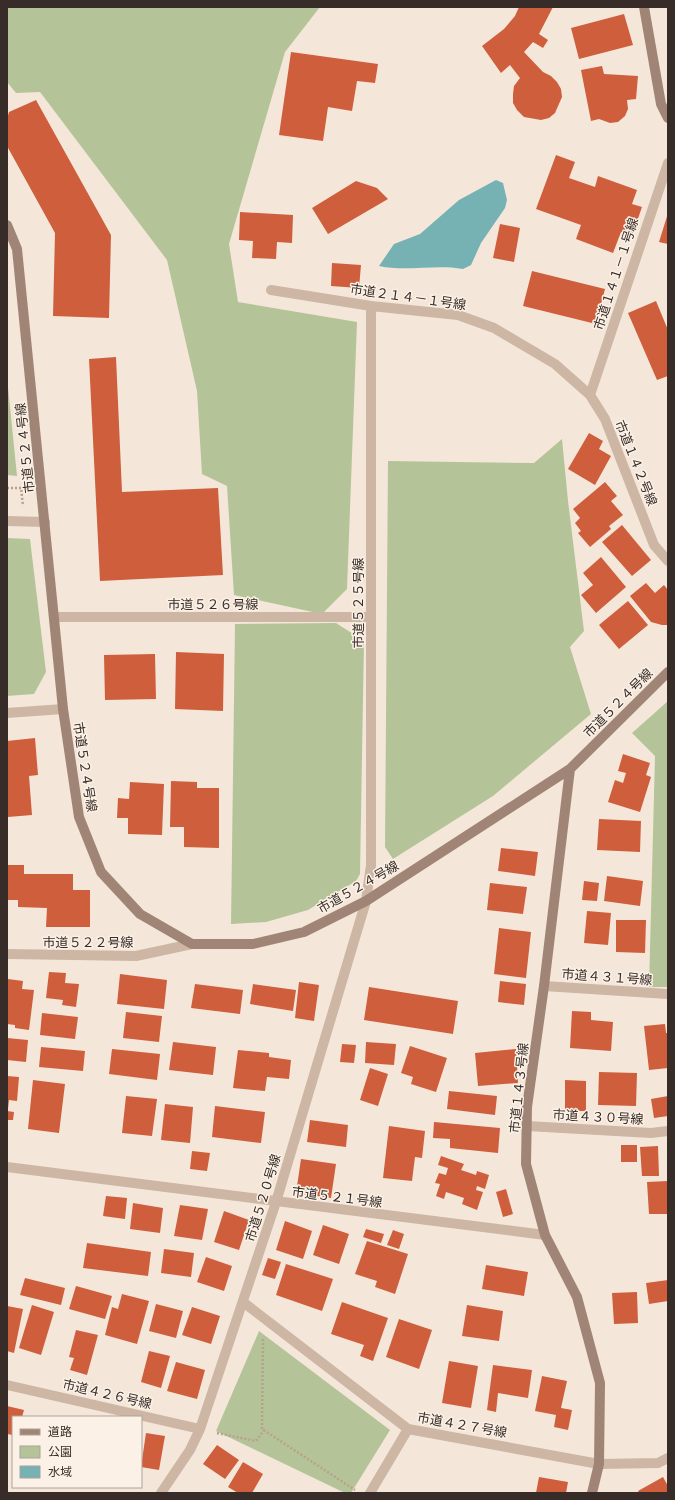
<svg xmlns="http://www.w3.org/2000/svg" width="675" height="1500" font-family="'Roboto Condensed','Noto Sans JP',sans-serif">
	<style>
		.green { fill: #b5c498 }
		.water { fill: #76b1b3 }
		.building { fill: #cf5e3c }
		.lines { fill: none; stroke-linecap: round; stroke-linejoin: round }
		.path { stroke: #b8a08f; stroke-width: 2.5; stroke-dasharray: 2 2; stroke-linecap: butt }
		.lane { stroke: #cdb6a4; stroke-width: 10 }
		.street { stroke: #cdb6a4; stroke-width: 10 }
		.secondary { stroke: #a08576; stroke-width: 10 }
		.labels { text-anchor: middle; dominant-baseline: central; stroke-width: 3; stroke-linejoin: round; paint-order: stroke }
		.street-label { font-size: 13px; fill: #372c27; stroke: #fbf1e6 }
	</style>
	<rect width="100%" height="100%" fill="#f4e7da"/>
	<path class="green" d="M7,7h313l-35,45 -56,192 9,58 119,20 -10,267 -25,25 -88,-19 -7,-109 -25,-12 -5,-83 -30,-131 -127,-168 -24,1 -9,-11z
		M7,377l10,99 -10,-1z
		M562,439l6,62 16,130 -14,16 21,67 -98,82 -100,63 -8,-12 3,-386 146,2z
		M7,538l23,1 16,133 -12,22 -27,2z
		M336,623l28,18 -4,233 -4,7 -48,29 -42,12 -35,2 4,-300z
		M668,701v286h-19l6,-231 -23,-23z
		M259,1331l131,99 -39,63h-6l-129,-62z"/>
	<path class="water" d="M496,180l7,3 4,17 -2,8 -24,35 -10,22 -8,4c-28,-5 -56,3 -84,-3l15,-22 26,-10 39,-34z"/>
	<path class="building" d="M519,7h34l-14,27 9,6 -5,8 -10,-6 -9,10 19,20 8,4 6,6 4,7 1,8 -7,16 -6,5 -8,2 -17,-3 -7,-7 -4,-7v-9l1,-8 6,-8 -10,-13 -9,8 -19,-27 22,-17 11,-13z
		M624,14l9,31 -54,14 -8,-31z
		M291,52l87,12 -3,19 -18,-2 -5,30 -24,-4 -5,34 -44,-6z
		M602,66l2,8 34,2 -2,23 -9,1 1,9 -3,7 -7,6 -8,1 -11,-4 -8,2 -10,-51z
		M36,100l75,135 -2,83 -56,-2 2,-83 -48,-87v-27l2,-7z
		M556,155l19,7 -6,16 26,9 3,-11 39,14 -5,14 10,3 -10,29 -11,-4 -8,21 -37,-14 5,-14 -45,-16z
		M356,181l21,7 11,11 -60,35 -16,-26z
		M240,212l53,3 -1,28 -15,-1 -1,17 -24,-1 1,-17 -14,-1z
		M668,213v31l-9,-2z
		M500,224l20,4 -6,34 -21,-4z
		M332,263l29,2 -2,23 -28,-2z
		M532,271l73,18 -9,35 -73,-18z
		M656,301l12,29v46l-11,4 -29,-67z
		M116,357l6,135 96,-4 5,87 -123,6 -11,-222z
		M589,433l14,8 -4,8 12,7 -16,29 -27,-16z
		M605,482l12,14 -6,5 12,14 -14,11 2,3 -21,18 -12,-14 3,-2 -6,-8 5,-5 -7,-9z
		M622,525l29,35 -19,16 -30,-34z
		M601,557l25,30 -30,26 -15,-18 12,-10 -10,-12z
		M646,583l9,10 9,-8 4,5v35h-6l-11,-3 -21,-26z
		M628,601l20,24 -29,24 -20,-24z
		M176,652l48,2 -1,57 -48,-2z
		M155,654l1,45 -51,1 -1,-45z
		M35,738l3,37 -9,1 3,39 -24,2 -1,-76z
		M623,754l27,9 -4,12 5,2 -11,35 -32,-10 7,-22 8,3 3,-10 -8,-2z
		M171,781l26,1v6h22v60l-35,-1v-20h-14z
		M130,782l34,2 -2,51 -34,-1v-16h-11l1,-20 11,1z
		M599,819l42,2 -1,31 -43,-2z
		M501,848l37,4 -3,24 -37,-5z
		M7,865h17v9h49v16h17v37h-44l1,-19 -29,-1v-7h-11z
		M607,876l36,5 -3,25 -36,-5z
		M584,881l15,2 -2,18 -15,-1z
		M490,883l37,4 -4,27 -36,-4z
		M587,911l24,2 -3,32 -24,-2z
		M616,920h30l-1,33 -29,-1z
		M499,928l32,4 -5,46 -32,-4z
		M49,972l17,1 -1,10 14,1 -3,23 -14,-2 1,-5 -17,-2z
		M120,974l47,6 -3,29 -47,-5z
		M8,979l15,2 -1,8 12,1 -5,40 -14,-2v-3l-8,-1z
		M500,981l26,3 -2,21 -26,-3z
		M299,982l20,3 -5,36 -19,-3z
		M195,984l48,6 -3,24 -49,-6z
		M253,984l43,6 -3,21 -43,-7z
		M369,987l89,14 -5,33 -89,-14z
		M572,1011l19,1v8l22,2 -2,29 -41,-3z
		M126,1012l36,4 -3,26 -36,-4z
		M42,1013l36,4 -3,22 -35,-4z
		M665,1024l1,9h2v35l-19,2 -5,-44z
		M7,1038l21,2 -2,22 -19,-2z
		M173,1042l43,5 -3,28 -44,-5z
		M366,1042l30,2 -2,21 -29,-2z
		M342,1044l14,1 -2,18 -14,-1z
		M410,1046l37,12 -11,34 -25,-8 2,-7 -12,-4z
		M41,1047l44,4 -2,20 -44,-4z
		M112,1049l48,5 -3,26 -48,-6z
		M516,1049l2,34 -40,3 -3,-33z
		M238,1050l31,3v4l22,3 -2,19 -22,-2 -2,14 -32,-3z
		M370,1068l18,6 -10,32 -18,-6z
		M599,1072l38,1 -1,33 -38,-1z
		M7,1076l12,1 -2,24 -8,-1 -1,9z
		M33,1080l32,4 -6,49 -31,-4z
		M565,1080l21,1v30h-21z
		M449,1091l48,5 -2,19 -48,-6z
		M126,1096l31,3 -5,37 -30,-3z
		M668,1096v20l-14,2 -3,-19z
		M165,1104l28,3 -3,36 -29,-3z
		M215,1106l50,6 -4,31 -49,-6z
		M7,1111l7,1 -1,8h-6z
		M310,1120l38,5 -2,22 -39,-5z
		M434,1122l66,6 -2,25 -48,-5v-9l-17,-1z
		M389,1126l36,5 -3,27 -7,-1 -3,24 -29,-3z
		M621,1145h16v17h-16z
		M658,1146l1,30h-17l-2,-29z
		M192,1151l18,2 -3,18 -17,-2z
		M441,1156l23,8 -3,6 15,5 1,-4 12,4 -4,14 -8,-3 -1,4 7,2 -6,18 -15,-6 2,-6 -18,-6 -2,7 -8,-3 4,-12 -5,-1 4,-10 7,2 2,-7 -10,-3z
		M301,1159l35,5 -5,34 -35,-5z
		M668,1181v33h-19l-2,-32z
		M506,1189l7,25 -10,3 -7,-25z
		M106,1196l21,2 -2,21 -22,-3z
		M133,1203l30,5 -3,25 -30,-4z
		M180,1205l28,4 -6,31 -28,-4z
		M224,1211l25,9 -10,30 -25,-8z
		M285,1221l27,10 -9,28 -27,-9z
		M323,1225l26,9 -10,30 -26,-9z
		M366,1229l18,5 -3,9 -18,-6z
		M393,1230l11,4 -5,15 -12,-4z
		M367,1241l41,13 -13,40 -20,-7 2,-6 -22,-7z
		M87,1243l64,9 -3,24 -65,-8z
		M164,1249l30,4 -3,24 -30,-4z
		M206,1257l26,9 -8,25 -27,-9z
		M268,1258l13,4 -6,17 -13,-4z
		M286,1264l47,15 -11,32 -46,-16z
		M486,1265l42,7 -4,24 -42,-7z
		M25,1278l40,10 -4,17 -41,-10z
		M668,1280v21l-19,3 -3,-21z
		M76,1286l36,10 -7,23 -36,-10z
		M637,1292l1,31 -24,1 -2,-31z
		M122,1294l27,7 -12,43 -32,-9 7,-28 6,2z
		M342,1302l46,16 -15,43 -13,-5 4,-11 -33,-11z
		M156,1304l27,7 -7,27 -27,-7z
		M32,1305l22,7 -13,43 -22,-7z
		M467,1305l36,6 -4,30 -37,-5z
		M7,1306l16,3 -9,44 -7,-2z
		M192,1307l28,9 -9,28 -29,-9z
		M399,1319l33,11 -13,39 -33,-12z
		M76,1330l22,5 -11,40 -17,-5 4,-12 -5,-1z
		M149,1351l21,5 -9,32 -20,-6z
		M449,1361l29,5 -7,42 -29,-5z
		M176,1362l29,8 -8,29 -30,-8z
		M493,1365l39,5 -4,28 -30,-5 -2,19 -9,-2z
		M542,1376l25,5 -6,27 11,2 -4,20 -14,-3 2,-12 -21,-4z
		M7,1406l17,4 -2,7h-9v18l-6,-1z
		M146,1433l19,3 -6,34 -18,-3z
		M217,1445l22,15 -14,19 -22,-15z
		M243,1462l20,12 -11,19h-14l-10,-6z
		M539,1477l29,5 -2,11h-30z
		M663,1477l5,9v7h-29l-1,-2z"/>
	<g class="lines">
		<path class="path" d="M7,488h14l2,18
			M263,1339l-1,90 93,61
			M217,1433l39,8 8,-11"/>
		<path class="lane" d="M7,521l38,1"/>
		<path class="street" d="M271,290l100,16 87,9 36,13 61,36 35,31 15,24 49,126 14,16
			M590,395l78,-232
			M55,617h316
			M7,713l56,-4
			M7,954l129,2 56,-12
			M544,986l124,8
			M527,1126l124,7 17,-2
			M7,1167l538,68
			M243,1302l165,127 191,35 59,-1 10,-5
			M7,1385l193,44
			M161,1493l29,-43 10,-21 76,-227 90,-301 5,-36v-559
			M370,1493l38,-64"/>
		<path class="secondary" d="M644,7l17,97 7,14
			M7,225l10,24 46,460 16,108 22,55 39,42 52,30h61l51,-12 62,-31 204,-132 98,-97
			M570,769l-26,217 -17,121 -1,57 19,71 32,62 23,86 -1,81 -7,29"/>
	</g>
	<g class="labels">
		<g class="street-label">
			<text transform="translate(616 274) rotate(-72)">市道１４１－１号線</text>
			<text transform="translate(408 297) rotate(8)">市道２１４－１号線</text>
			<text transform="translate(25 448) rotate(-96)">市道５２４号線</text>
			<text transform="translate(636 463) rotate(68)">市道１４２号線</text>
			<text transform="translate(358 603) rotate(-90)">市道５２５号線</text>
			<text x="213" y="604">市道５２６号線</text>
			<text transform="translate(618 703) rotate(-45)">市道５２４号線</text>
			<text transform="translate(85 767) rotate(81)">市道５２４号線</text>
			<text transform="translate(358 887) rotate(-30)">市道５２４号線</text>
			<text x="88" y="942">市道５２２号線</text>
			<text transform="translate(607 977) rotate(4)">市道４３１号線</text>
			<text transform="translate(519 1088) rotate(-84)">市道１４３号線</text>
			<text transform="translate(598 1117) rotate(3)">市道４３０号線</text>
			<text transform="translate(337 1197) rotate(7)">市道５２１号線</text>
			<text transform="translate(263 1198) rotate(-73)">市道５２０号線</text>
			<text transform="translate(107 1394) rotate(13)">市道４２６号線</text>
			<text transform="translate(462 1425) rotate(10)">市道４２７号線</text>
		</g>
	</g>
	<rect width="675" height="1500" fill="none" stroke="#372c27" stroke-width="16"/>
	<rect x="12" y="1416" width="130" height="72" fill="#fbf1e6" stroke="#ada29a"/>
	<rect x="20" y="1429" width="20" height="6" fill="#a08576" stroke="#ada29a"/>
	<text x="48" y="1436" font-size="12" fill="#372c27">道路</text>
	<rect x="20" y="1446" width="20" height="12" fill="#b5c498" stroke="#ada29a"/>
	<text x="48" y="1456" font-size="12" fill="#372c27">公園</text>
	<rect x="20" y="1466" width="20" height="12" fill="#76b1b3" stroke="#ada29a"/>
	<text x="48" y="1476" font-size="12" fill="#372c27">水域</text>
</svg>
